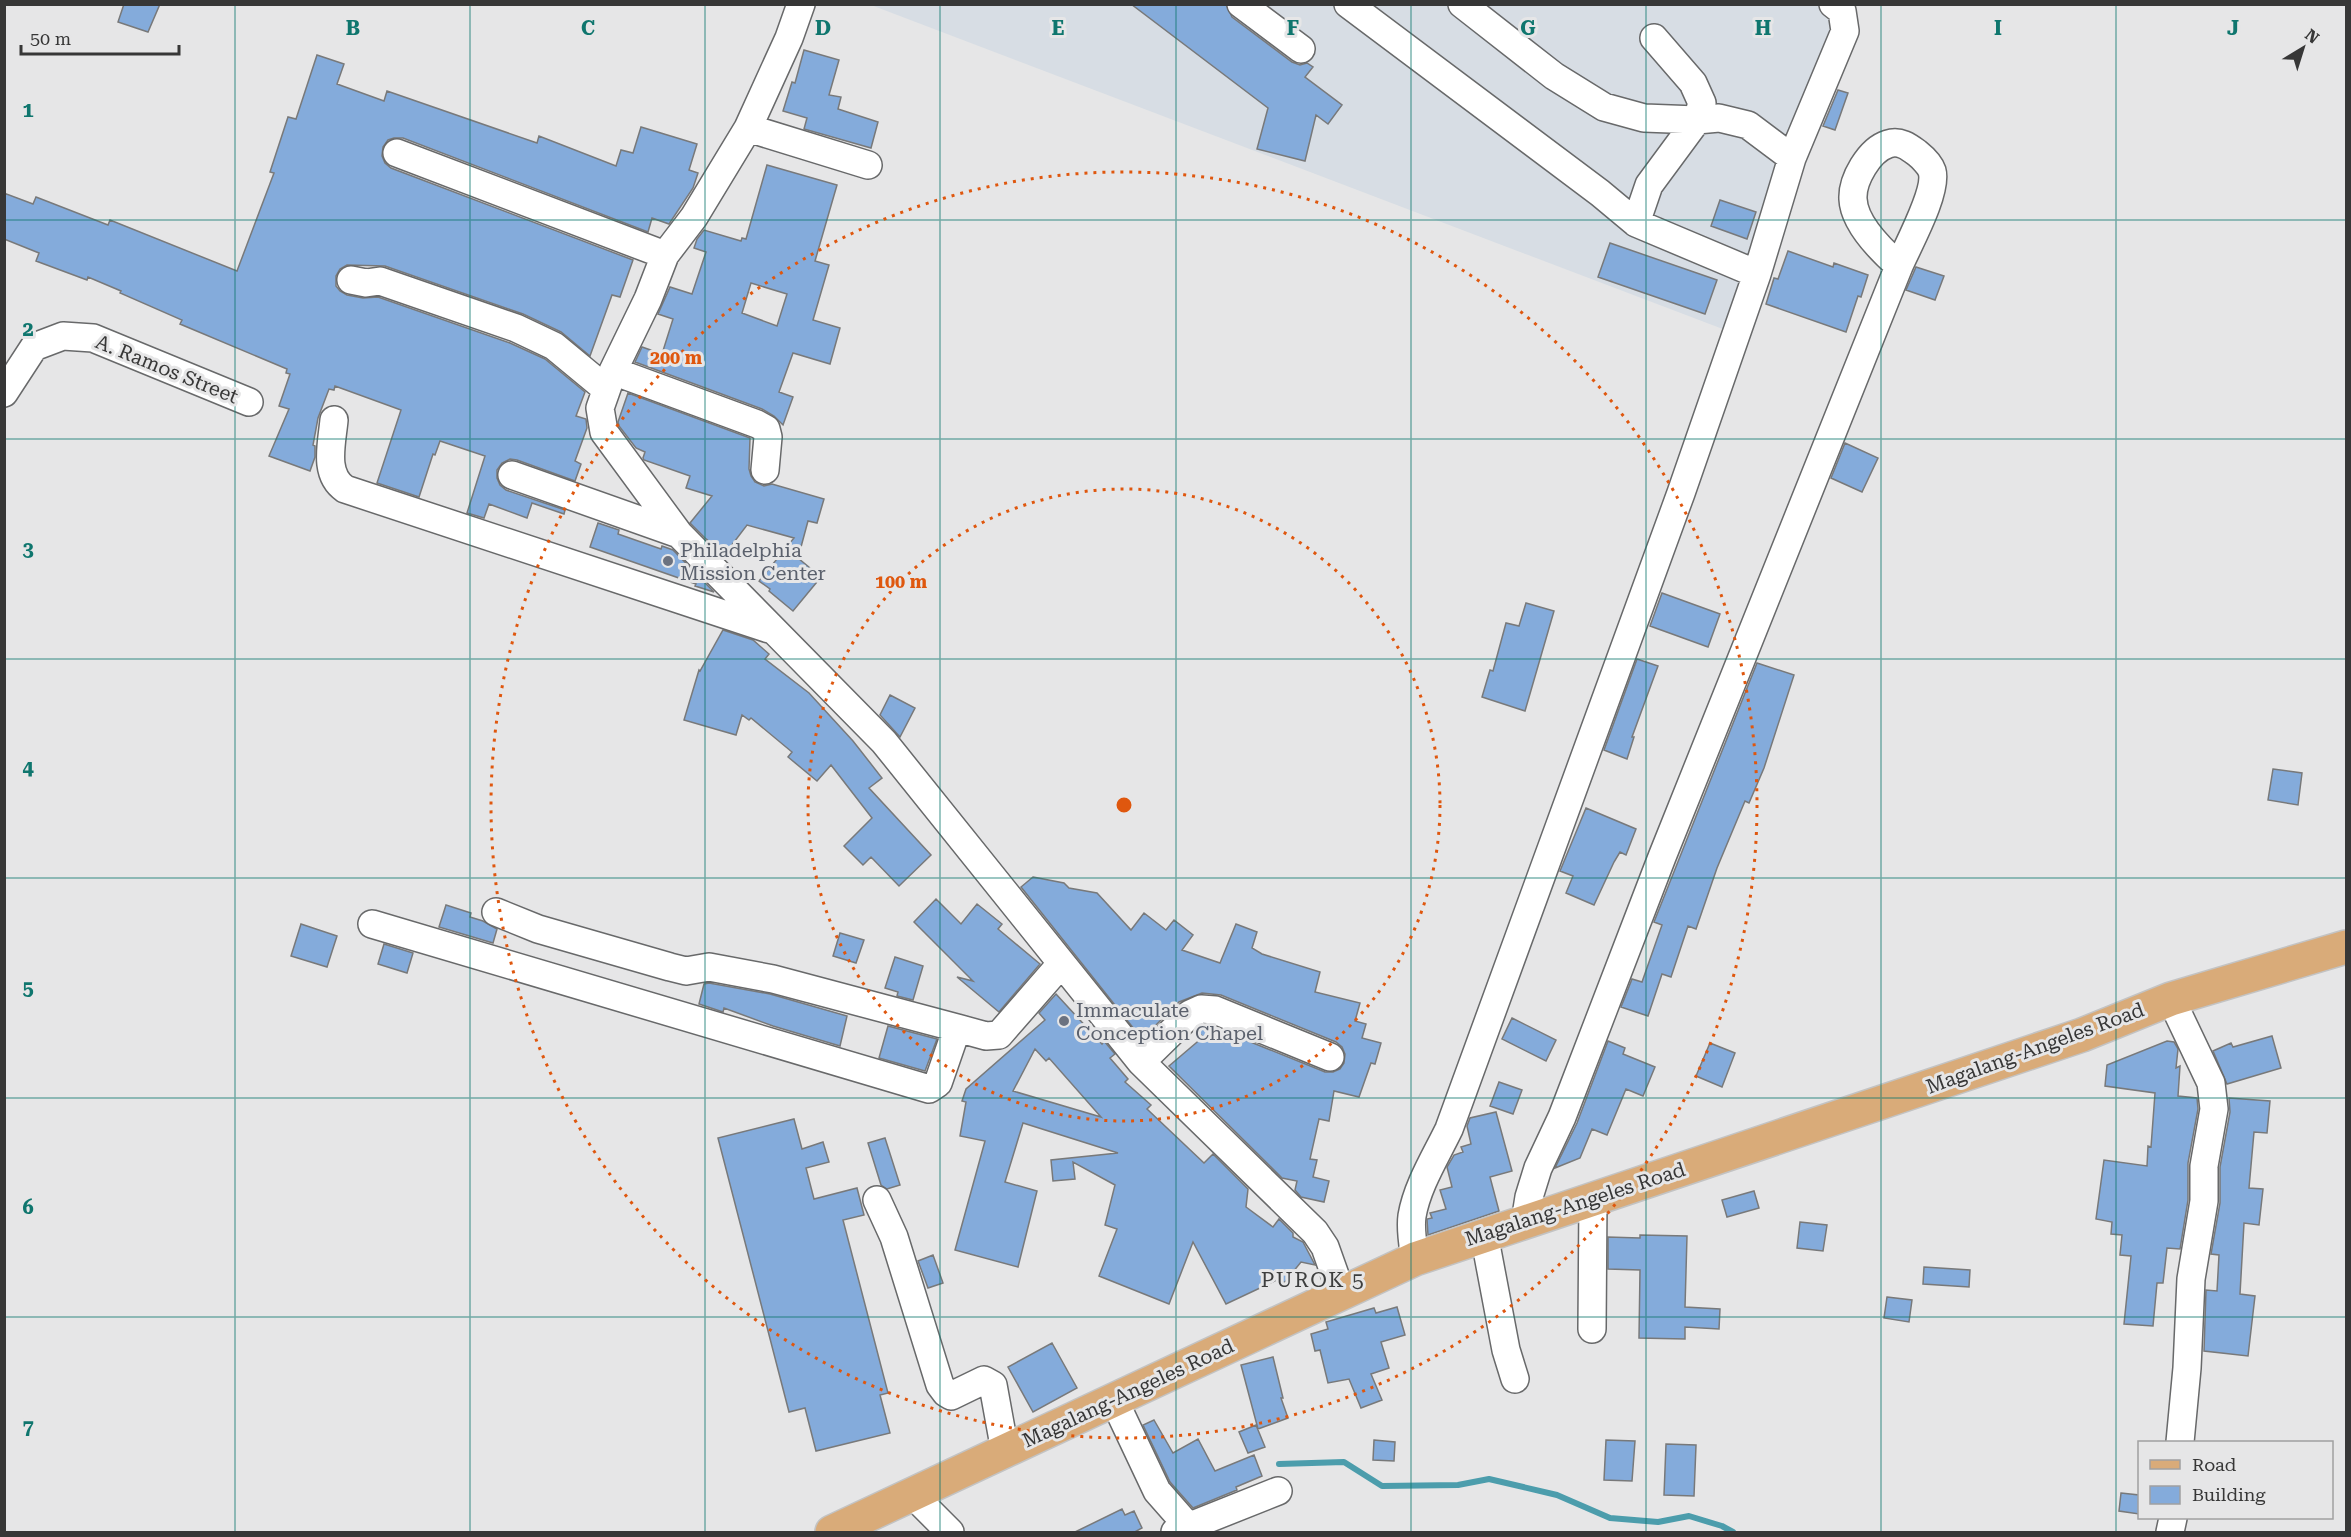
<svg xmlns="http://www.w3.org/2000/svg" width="2351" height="1537" font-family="'Roboto Serif',serif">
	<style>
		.built { fill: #d7dde4 }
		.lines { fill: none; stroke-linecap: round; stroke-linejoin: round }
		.stream { stroke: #4c9dac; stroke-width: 6 }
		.building { fill: #84abdb; stroke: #78797a; stroke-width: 1.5; fill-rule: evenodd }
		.minor-casing { stroke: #68696a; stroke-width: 30 }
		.major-casing { stroke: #c3c3c3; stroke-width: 36 }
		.minor { stroke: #fff; stroke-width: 27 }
		.major { stroke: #d9ab79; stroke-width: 33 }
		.grid { fill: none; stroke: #0f766e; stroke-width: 1.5; stroke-opacity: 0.55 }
		.ring { fill: none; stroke: #df570e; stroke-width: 3; stroke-dasharray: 3 6 }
		.worship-dot { fill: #6b7280; stroke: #e6e6e7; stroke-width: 2 }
		.labels { text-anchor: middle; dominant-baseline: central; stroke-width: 6; stroke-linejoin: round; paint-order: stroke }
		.street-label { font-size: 20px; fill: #373737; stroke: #e6e6e7 }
		.worship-label { font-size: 20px; fill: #5b616d; stroke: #e6e6e7; text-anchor: start }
		.neighbourhood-label { font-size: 21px; letter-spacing: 1.5px; fill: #3d3e3e; stroke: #e6e6e7 }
		.grid-label { font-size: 20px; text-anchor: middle; font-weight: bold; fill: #0f766e; stroke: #e6e6e7; stroke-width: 6; stroke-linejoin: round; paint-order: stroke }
		.centre { fill: #df570e; stroke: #e6e6e7; stroke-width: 3 }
		.ring-label { font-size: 18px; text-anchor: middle; font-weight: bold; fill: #df570e; stroke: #e6e6e7; stroke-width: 6; stroke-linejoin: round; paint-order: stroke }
	</style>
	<rect width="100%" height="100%" fill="#e6e6e7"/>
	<path class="built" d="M871,5h970l-113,326z"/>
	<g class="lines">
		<path class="stream" d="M1279,1464l65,-2 38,24 76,-1 31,-6 68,16 53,23 48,4 31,-6 33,10 11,6"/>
	</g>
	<path class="building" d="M124,4h36l-12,28 -30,-10z
		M1131,4h95l6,13 60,45 8,3 7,-2 6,4 -8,10 37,28 -14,19 -12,-9 -11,46 -48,-12 11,-41z
		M804,50l35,10 -10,35 12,2 -3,12 40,13 -7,26 -67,-19 3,-11 -24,-7 9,-29 3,1z
		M317,55l27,9 -7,20 47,17 3,-10 150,52 2,-7 77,30 5,-16 12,3 8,-26 56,17 -8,26 9,3 -5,15 -24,36 -17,-6 -4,14 -245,-94h-9l-6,2 -5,7 -1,9 3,7 6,5 242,92 -13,37 -8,-2 -22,61 -29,-24 -38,-18 -138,-48 -38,-1 -7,4 -4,7v10l4,5 7,4 16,3 15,-1 132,46 35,16 40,33 -9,24 10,3 1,9 -12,33 6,3 -6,17 -58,-21 -7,-1 -8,4 -5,7v8l3,7 6,5 59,20 -1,4 -32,-11 -5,15 -38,-14 -5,14 -17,-5 18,-57 -45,-15 -5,14 -2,-1 -14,43 -42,-14 24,-73 -66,-24 -1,4 -5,-1 -11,29 -5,27 2,1v11l-5,14 -41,-15 20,-47 -10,-3 11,-32 -4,-1 1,-4 -107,-45 2,-4 -62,-27 1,-2 -33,-14 -1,3 -51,-19 3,-8 -35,-14v-46l29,11 3,-7 72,28 2,-5 127,51 37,-98 -4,-1 18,-55 8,2z
		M1838,90l10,3 -13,37 -12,-4z
		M767,165l70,20 -22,76 14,4 -16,55 27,8 -10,36 -37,-11 -14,39 14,5 -10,28 -9,-9 -12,-7 -127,-47 7,-15 20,7 11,-35 -15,-5 12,-27 22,7 14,-42 -12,-4 3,-9 7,-9 37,11 1,-3 4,1zM751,283l36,11 -10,32 -35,-13z
		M1720,200l36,12 -9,27 -36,-13z
		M1610,243l107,37 -12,34 -107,-37z
		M1788,251l45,16 1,-4 34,12 -7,22 -3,-1 -12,36 -80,-28 8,-26 4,1z
		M1916,267l28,9 -9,24 -29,-10z
		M628,393l122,45 -1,31 2,7 4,6 9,4 8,-2 52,15 -7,24 -9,-2 -10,37 23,19 -28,34 -24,-20 1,-2 -11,-8 35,-43 -47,-13 -22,29 -20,-16 -15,-15 22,-27 -26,-8 4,-12 -46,-16 -1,-2 2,-6 -9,-4 -17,-22 -1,-4z
		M1845,443l33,15 -16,34 -31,-14z
		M598,523l21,7 -1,4 43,15 1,-3 11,4 41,42 -19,-6 1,-2 -106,-37z
		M1662,593l58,21 -12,33 -58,-21z
		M1526,603l28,8 -29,100 -43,-14 8,-27 3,1 13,-48 13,3z
		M723,630l30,10 16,14 -4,5 44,34 44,48 29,37 -13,10 62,67 -32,31 -28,-29 -8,8 -19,-19 28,-28 -41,-53 -14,16 -29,-24 4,-5 -41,-34 -2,2 -7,-5 -6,20 -52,-15 15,-50 1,1z
		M1637,659l21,7 -26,71h2l-7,22 -23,-9z
		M1757,663l37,12 -30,93 -15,35 -4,-2 -28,67 -21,61 -8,-3 -17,51 -9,-3 -14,42 -27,-9 11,-28 10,3 20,-57 -8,-3z
		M890,695l25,13 -15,29 -20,-22z
		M2273,769l29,4 -4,32 -30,-5z
		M1586,808l50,21 -10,26 -6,-3 -6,10 -20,43 -28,-12 7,-17 -13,-5z
		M1033,877l31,6 5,5 28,5 34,37 13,-17 22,17 8,-10 19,15 -11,15 38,13 16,-39 21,8 -5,16 10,6 58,18 -5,20 45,11 -5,18 11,3 -4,14 19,5 -6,21 -4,-1 -12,34 -25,-6 -5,30 -10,-2 -9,40 7,1 -4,17 16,4 -5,21 -23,-5 -6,-7 2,-9 -15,-3 -113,-112 34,-29 -7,-7 8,-5 7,1 114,46h8l7,-3 4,-6 1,-9 -3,-7 -6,-5 -115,-47 -19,-2 -23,9 -37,37 -121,-152z
		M936,899l25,25 16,-20 25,20 -4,5 42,35 -41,48 -42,-35 16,4 -59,-59z
		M446,905l25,8 -1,4 13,4 14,8 -4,14 -54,-16z
		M301,924l36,12 -10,31 -36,-11z
		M840,933l24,7 -8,23 -23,-7z
		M384,944l29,9 -6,20 -29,-9z
		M895,957l28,9 -10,34 -16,-4 1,-4 -13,-4z
		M709,983l61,11 77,22 -7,30 -67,-20 -49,-18 -1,4 -24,-8 5,-20z
		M1056,994l46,50 2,-3 11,13 -5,4 18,21 -3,3 26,23 -4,4 57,54 9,-9 35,35 -2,18 27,20 6,-8 14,14v4l10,5 12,23 -14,-3 -17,21 -5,-4 -53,25 -33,-62 -24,62 -70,-28 18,-47 -12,-4 10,-40 -42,-23 2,17 -22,2 -2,-21 67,-7 -95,-30 -18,59 32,9 -19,76 -63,-17 30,-109 -25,-5 6,-34 -4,-1 4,-12 79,-69 -6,-7zM1035,1049l11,12 3,-3 52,59 -88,-26z
		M1512,1018l44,22 -10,21 -44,-22z
		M888,1026l49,13 -12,32 -46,-13z
		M2272,1036l9,32 -54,16 -14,-33 18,-8 2,4z
		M1608,1041l17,7 -2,6 32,13 -12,29 -17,-7 -19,46 -15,-6 -12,29 -25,10 22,-45z
		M2167,1041l7,1 4,7 -2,19 4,-2 -2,30 19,2 1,11 -10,54v37l-8,49 -13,-1 -4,35h-6l-4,43 -29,-2 7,-68 -11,-1 2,-20 -11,-1 1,-12 -16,-3 8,-59 43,6 1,-20 3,1 4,-54 -50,-7 2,-21z
		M1710,1043l25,10 -13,34 -26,-11z
		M1499,1082l23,8 -9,24 -23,-8z
		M2229,1098l41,3 -3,32 -13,-1 -5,56 14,1 -4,36 -15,-2 -4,71 15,2 -7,60 -44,-5 2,-61 11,1 2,-36 -8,-1 9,-51v-36l10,-55z
		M1496,1112l16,59 -22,6 9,34 -71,24 -1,-16 5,-1 -2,-5 16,-4 -6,-19 12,-3 -5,-20 7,-12 9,-3 -2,-5 10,-3 -4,-18 3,-8z
		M794,1119l8,30 21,-7 6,20 -23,6 8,31 43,-11 7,27 -21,5 45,173 -8,2 10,38 -74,18 -11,-43 -16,4 -71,-274z
		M885,1138l15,47 -13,4 -6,-4 -13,-42z
		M1754,1191l5,17 -32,9 -5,-17z
		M1800,1222l27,3 -4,26 -26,-3z
		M1640,1235l47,1 -2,71 35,2 -1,20 -34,-2v12l-46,-1 1,-68 -32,-1v-32l32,1z
		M933,1255l10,28 -15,5 -10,-27z
		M1924,1267l46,3 -1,17 -46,-3z
		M1887,1297l25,3 -3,22 -25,-4z
		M1397,1307l8,28 -24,7 8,26 -18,6 11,26 -21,8 -12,-29 -21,4 -8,-33 -5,1 -4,-17 17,-5 -2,-7 48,-14 2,5z
		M1052,1343l25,45 -44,24 -25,-45z
		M1273,1357l10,41h-2l7,20 -30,11 -17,-64z
		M1154,1420l19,33 25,-14 17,32 39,-16 8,21 -26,11 1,3 -44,18 -23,-26 -27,-57z
		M1256,1425l9,22 -17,6 -9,-21z
		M1374,1440l21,2 -1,19 -21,-1z
		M1606,1440l29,1 -3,40 -28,-1z
		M1666,1444l30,1 -2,51 -30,-1z
		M2121,1493l18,2v19l-20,-3z
		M1122,1509l3,6 9,-4 8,17 -9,5h-60z"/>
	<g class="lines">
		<defs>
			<path id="minor" d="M801,4l-12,34 -41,90 -54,89 -29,38 -17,44 -35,72 -13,37 4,24 75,102 205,208 257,320 174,170 10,15 16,45
				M1241,4l60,45
				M1348,4l252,189 36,30 121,51
				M1462,4l92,72 50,31 40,11 53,2 22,-2 29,7 44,33
				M748,128l120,37
				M397,153l268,102
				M1636,223l13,-38 48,-65 5,-17 -9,-20 -39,-45
				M351,280l15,3 14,-2 136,47 38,18 52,43
				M613,371l144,53 9,5 2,8 -3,33
				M4,393l30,-46 29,-11 30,2 156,64
				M334,420c-2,23 -11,54 11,69l424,140
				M512,475l167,59
				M496,912l42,17 132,38 16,4 23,-4 64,12 184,49
				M372,924l557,165 9,-6 19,-55 29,8 13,-1 62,-71
				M2171,999l40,84 3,26 -10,57v35l-13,78 -4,89 -7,74
				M1141,1062l49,-48 11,-5 14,1 115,47
				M877,1200l17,37 46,148 6,8 5,3 33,-16 9,5 12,66
				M1525,1222l4,-25 9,-29 24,-51 100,-260 237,-591c9,-21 39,-75 33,-95 -2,-6 -10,-14 -15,-18 -8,-6 -17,-13 -29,-9 -19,6 -36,36 -35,55 1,25 29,52 46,67
				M1484,1234l22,116 9,29
				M1415,1259c-2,-14 -5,-29 -3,-43 5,-30 24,-60 37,-87l232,-636 76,-219 35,-116 53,-127 -3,-20 -9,-7
				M1592,1329l1,-130
				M1114,1400l43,91 36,41
				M913,1495l37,37
				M1175,1532l103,-41
				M2170,1532l3,-14"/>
			<path id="major" d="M832,1532l583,-273 667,-224 89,-36 175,-52"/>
		</defs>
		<use href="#minor" class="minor-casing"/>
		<use href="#major" class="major-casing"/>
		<use href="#minor" class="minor"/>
		<use href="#major" class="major"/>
	</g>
	<path class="grid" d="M235,4v1528M470,4v1528M705,4v1528M940,4v1528M1176,4v1528M1411,4v1528M1646,4v1528M1881,4v1528M2116,4v1528M4,220h2342M4,439h2342M4,659h2342M4,878h2342M4,1098h2342M4,1317h2342"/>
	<g class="ring">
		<circle cx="1124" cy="805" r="316"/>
		<circle cx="1124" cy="805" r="633"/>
	</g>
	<g class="worship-dot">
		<circle cx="668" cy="561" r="6"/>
		<circle cx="1064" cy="1021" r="6"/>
	</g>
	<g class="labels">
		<g class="street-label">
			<text transform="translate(167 369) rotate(22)">A. Ramos Street</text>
			<text transform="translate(2035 1048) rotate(-20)">Magalang-Angeles Road</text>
			<text transform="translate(1575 1204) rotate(-18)">Magalang-Angeles Road</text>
			<text transform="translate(1128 1393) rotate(-25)">Magalang-Angeles Road</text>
		</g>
		<g class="worship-label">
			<text x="680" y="550">Philadelphia<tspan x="680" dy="23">Mission Center</tspan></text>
			<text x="1076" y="1010">Immaculate<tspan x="1076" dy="23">Conception Chapel</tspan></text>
		</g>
		<g class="neighbourhood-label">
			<text x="1313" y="1280">PUROK 5</text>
		</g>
	</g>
	<g class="grid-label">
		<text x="353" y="35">B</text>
		<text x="588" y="35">C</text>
		<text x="823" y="35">D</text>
		<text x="1058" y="35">E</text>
		<text x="1293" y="35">F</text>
		<text x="1528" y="35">G</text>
		<text x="1763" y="35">H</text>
		<text x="1998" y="35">I</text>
		<text x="2233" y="35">J</text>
		<text x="28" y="117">1</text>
		<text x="28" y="336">2</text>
		<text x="28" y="556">3</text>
		<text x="28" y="775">4</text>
		<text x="28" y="995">5</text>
		<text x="28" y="1214">6</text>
		<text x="28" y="1434">7</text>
	</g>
	<circle cx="1124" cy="805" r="9" class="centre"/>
	<g class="ring-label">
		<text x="676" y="364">200 m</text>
		<text x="901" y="588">100 m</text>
	</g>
	<rect width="2351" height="1537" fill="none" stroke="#373737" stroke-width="12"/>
	<rect x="2138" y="1441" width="195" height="78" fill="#e6e6e7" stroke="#a0a0a1" stroke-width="1.5"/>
	<rect x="2150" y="1460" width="30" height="9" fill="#d9ab79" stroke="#a0a0a1" stroke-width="1.5"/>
	<text x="2192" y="1471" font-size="18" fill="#373737">Road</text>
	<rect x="2150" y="1486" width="30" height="18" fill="#84abdb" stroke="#a0a0a1" stroke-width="1.5"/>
	<text x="2192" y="1501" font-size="18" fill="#373737">Building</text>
	<g transform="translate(2303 48) rotate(38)" stroke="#e6e6e7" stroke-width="4.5" paint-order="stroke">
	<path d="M0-4.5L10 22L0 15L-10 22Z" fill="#373737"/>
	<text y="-9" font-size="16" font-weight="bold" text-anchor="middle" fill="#373737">N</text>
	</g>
	<path d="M21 45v9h158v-9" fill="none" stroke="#373737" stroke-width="3"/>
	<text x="30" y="45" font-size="18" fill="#373737" stroke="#e6e6e7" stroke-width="4.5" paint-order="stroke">50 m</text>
</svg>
